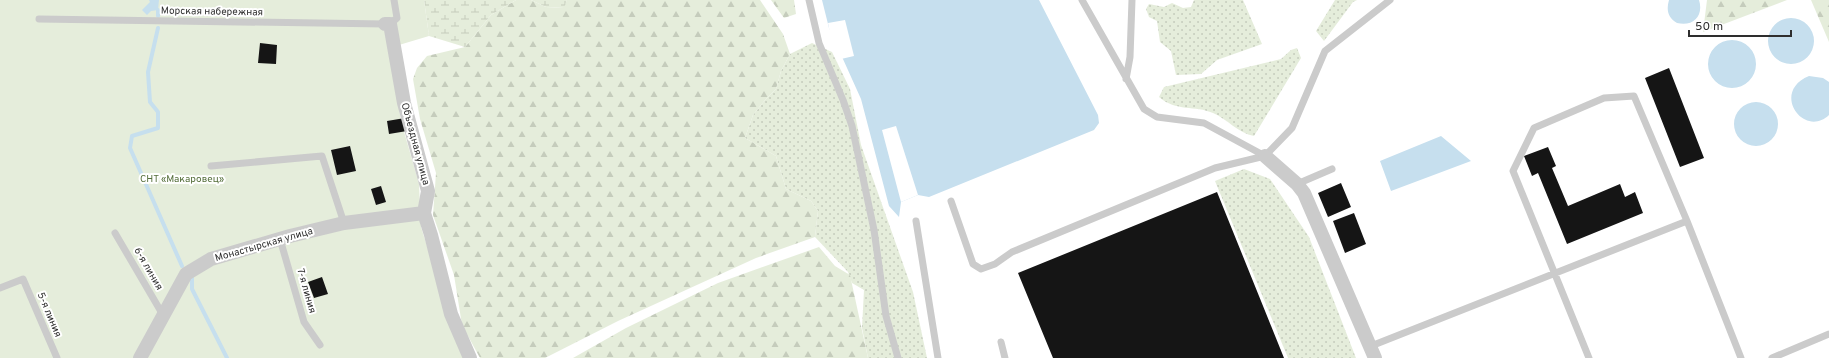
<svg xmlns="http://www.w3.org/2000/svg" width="1829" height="358" font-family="Overpass,sans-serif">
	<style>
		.grass { fill: url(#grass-dots) }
		.forest { fill: url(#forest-firs) }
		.wetland { fill: url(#wetland-marsh) }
		.green { fill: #e5eddb }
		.water { fill: #c6dfee }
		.pier { fill: #fff }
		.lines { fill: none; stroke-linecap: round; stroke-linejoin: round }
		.stream { stroke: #c6dfee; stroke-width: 4 }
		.building { fill: #151515 }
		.lane { stroke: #cbcbcb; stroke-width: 7 }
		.street { stroke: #cbcbcb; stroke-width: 14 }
		.labels { text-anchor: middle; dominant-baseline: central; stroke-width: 4; stroke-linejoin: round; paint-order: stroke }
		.street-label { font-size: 10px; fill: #2e2e2e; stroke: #fff }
		.park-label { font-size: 10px; fill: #536d39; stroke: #fff }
	</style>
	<defs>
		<pattern id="grass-dots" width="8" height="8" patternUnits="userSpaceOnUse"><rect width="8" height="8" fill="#e5eddb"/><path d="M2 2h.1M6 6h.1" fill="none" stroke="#c5ccbc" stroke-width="1.8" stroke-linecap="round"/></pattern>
		<pattern id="forest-firs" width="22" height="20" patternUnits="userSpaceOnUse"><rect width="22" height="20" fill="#e5eddb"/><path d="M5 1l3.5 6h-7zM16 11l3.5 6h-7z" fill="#c5ccbc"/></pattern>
		<pattern id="wetland-marsh" width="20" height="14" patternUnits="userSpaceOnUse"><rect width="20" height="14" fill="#e5eddb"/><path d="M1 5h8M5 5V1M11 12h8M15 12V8" fill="none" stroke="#c5ccbc"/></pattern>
	</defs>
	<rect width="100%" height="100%" fill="#fff"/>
	<path class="grass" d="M1194,0h49l19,44 -45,16 -16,14 -25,1 -5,-24 -11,-9 -3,-21 -8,-4 -3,-8 3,-5 15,3 8,-4 11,5 8,-1z
		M1335,0h22l-4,2 -29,39 -8,-10z
		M812,43l20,9 18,37 11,56 52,147 14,66h-59l-6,-30 2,-38 -12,-7 -4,-11 -33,-35 3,-26 -7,-10 -25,-12 -10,-33 -31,-18 8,-23 12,-15 11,-11 5,-18 9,-17z
		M1297,48l4,10 -47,78c-16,-3 -27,-17 -41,-23 -18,-8 -37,-1 -54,-16l5,-10 117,-28 10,-9z
		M1244,169l26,10 39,58 47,121h-68l-73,-177z"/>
	<path class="forest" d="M516,0h15l15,7 17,1 4,-8h193l23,34 7,20 -9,17 -5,18 -11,11 -12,15 -8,23 31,18 10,33 25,12 7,10 -3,26 -59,21 -138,63 -73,37h-65l-18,-33 -8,-50 -21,-60 3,-42 -16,-54 -7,-40 4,-11 10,-12 38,-9 26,-32z
		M771,0h23l2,14 -12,4z
		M1707,0h80l-84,32z
		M1811,0h18v42z
		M819,247l16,19 15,9 18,83h-295l53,-30 92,-45z"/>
	<path class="wetland" d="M424,0h92l-25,15 -26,32 -36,-11z
		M531,0h36l-3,8 -18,-1z"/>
	<path class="green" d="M0,0h424l5,36 -40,12 12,73 18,63 2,43 20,64 23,67h-464z"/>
	<path class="water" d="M149,0h10l-1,10 -7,1 -4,4 -5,-5 8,-8z
		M822,0h217l59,115 1,8 -5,7 -165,67 -11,-2 -17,7 -2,15 -10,-11 -28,-107 -32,-71z
		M1669,0h30c5,16 -6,27 -22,23 -9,-5 -11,-13 -8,-23z
		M1768 41a23 23 0 1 1 46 0a23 23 0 1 1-46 0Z
		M1708 64a24 24 0 1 1 48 0a24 24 0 1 1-48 0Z
		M1809,76l14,2 6,4v33c-25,24 -59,-23 -20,-39z
		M1734 124a22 22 0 1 1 44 0a22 22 0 1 1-44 0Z
		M1441,136l30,25 -80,30 -11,-30z"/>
	<path class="pier" d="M845,20l9,36 -13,3 -10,-21 -3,-15z
		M896,126l22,69 -17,7 -19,-72z"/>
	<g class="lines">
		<path class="stream" d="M158,16v-6
			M158,28l-10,44 2,30 8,10v16l-26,8 -2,12 52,118
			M192,278v11l35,69"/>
	</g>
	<path class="building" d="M260,43l17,2 -1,19 -18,-1z
		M1669,68l35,90 -24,9 -35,-89z
		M405,118l2,13 -18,3 -2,-13z
		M350,146l6,25 -19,4 -6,-25z
		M1548,147l8,19 -4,2 16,38 52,-22 5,13 10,-5 8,21 -76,31 -29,-71 -6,3 -8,-20z
		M1341,183l10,24 -23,10 -10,-24z
		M381,186l5,16 -10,3 -5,-16z
		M1217,192l67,166h-231l-35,-85z
		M1354,213l12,31 -21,9 -12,-32z
		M322,277l6,17 -14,4 -6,-16z"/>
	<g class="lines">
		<path class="lane" d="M809,0l10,43 24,57 9,26 22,104 12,86 12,42
			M1082,0l62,109 13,8 47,6 61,33
			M39,19l346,5
			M390,24l7,-6 -3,-18
			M1126,79l4,-22 2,-57
			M211,166l111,-10 22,67
			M1297,184l35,-15
			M951,201l22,63 8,5 14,-5 17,-12 203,-84 50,-12 27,-28 33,-77 65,-51
			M916,221l22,137
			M115,233l48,82
			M280,239l24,83 16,23
			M0,288l23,-9 34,79
			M1001,342l4,16
			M1371,346l316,-125
			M1589,358l-76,-187 21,-43 70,-30 30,-2 53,125 54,137
			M1772,358l57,-24"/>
		<path class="street" d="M385,24h5l14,79 24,88 -4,22 7,22 20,79 19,44
			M1265,156l32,28 7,9 71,165
			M140,358l46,-84 25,-15 79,-23 54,-13 80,-10"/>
	</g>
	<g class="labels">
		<g class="street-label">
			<text transform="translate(212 12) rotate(1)">Морская набережная</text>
			<text transform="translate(415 144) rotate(75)">Объездная улица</text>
			<text transform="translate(264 245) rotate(-16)">Монастырская улица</text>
			<text transform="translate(148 269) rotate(60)">6-я линия</text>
			<text transform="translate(306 291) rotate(74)">7-я линия</text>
			<text transform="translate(49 315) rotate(67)">5-я линия</text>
		</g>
		<g class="park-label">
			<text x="182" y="179">СНТ «Макаровец»</text>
		</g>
	</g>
	<path d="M1689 30v6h102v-6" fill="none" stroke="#2e2e2e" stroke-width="2"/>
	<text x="1695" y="30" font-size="12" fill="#2e2e2e" stroke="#ffffff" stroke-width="3" paint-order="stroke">50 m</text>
</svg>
